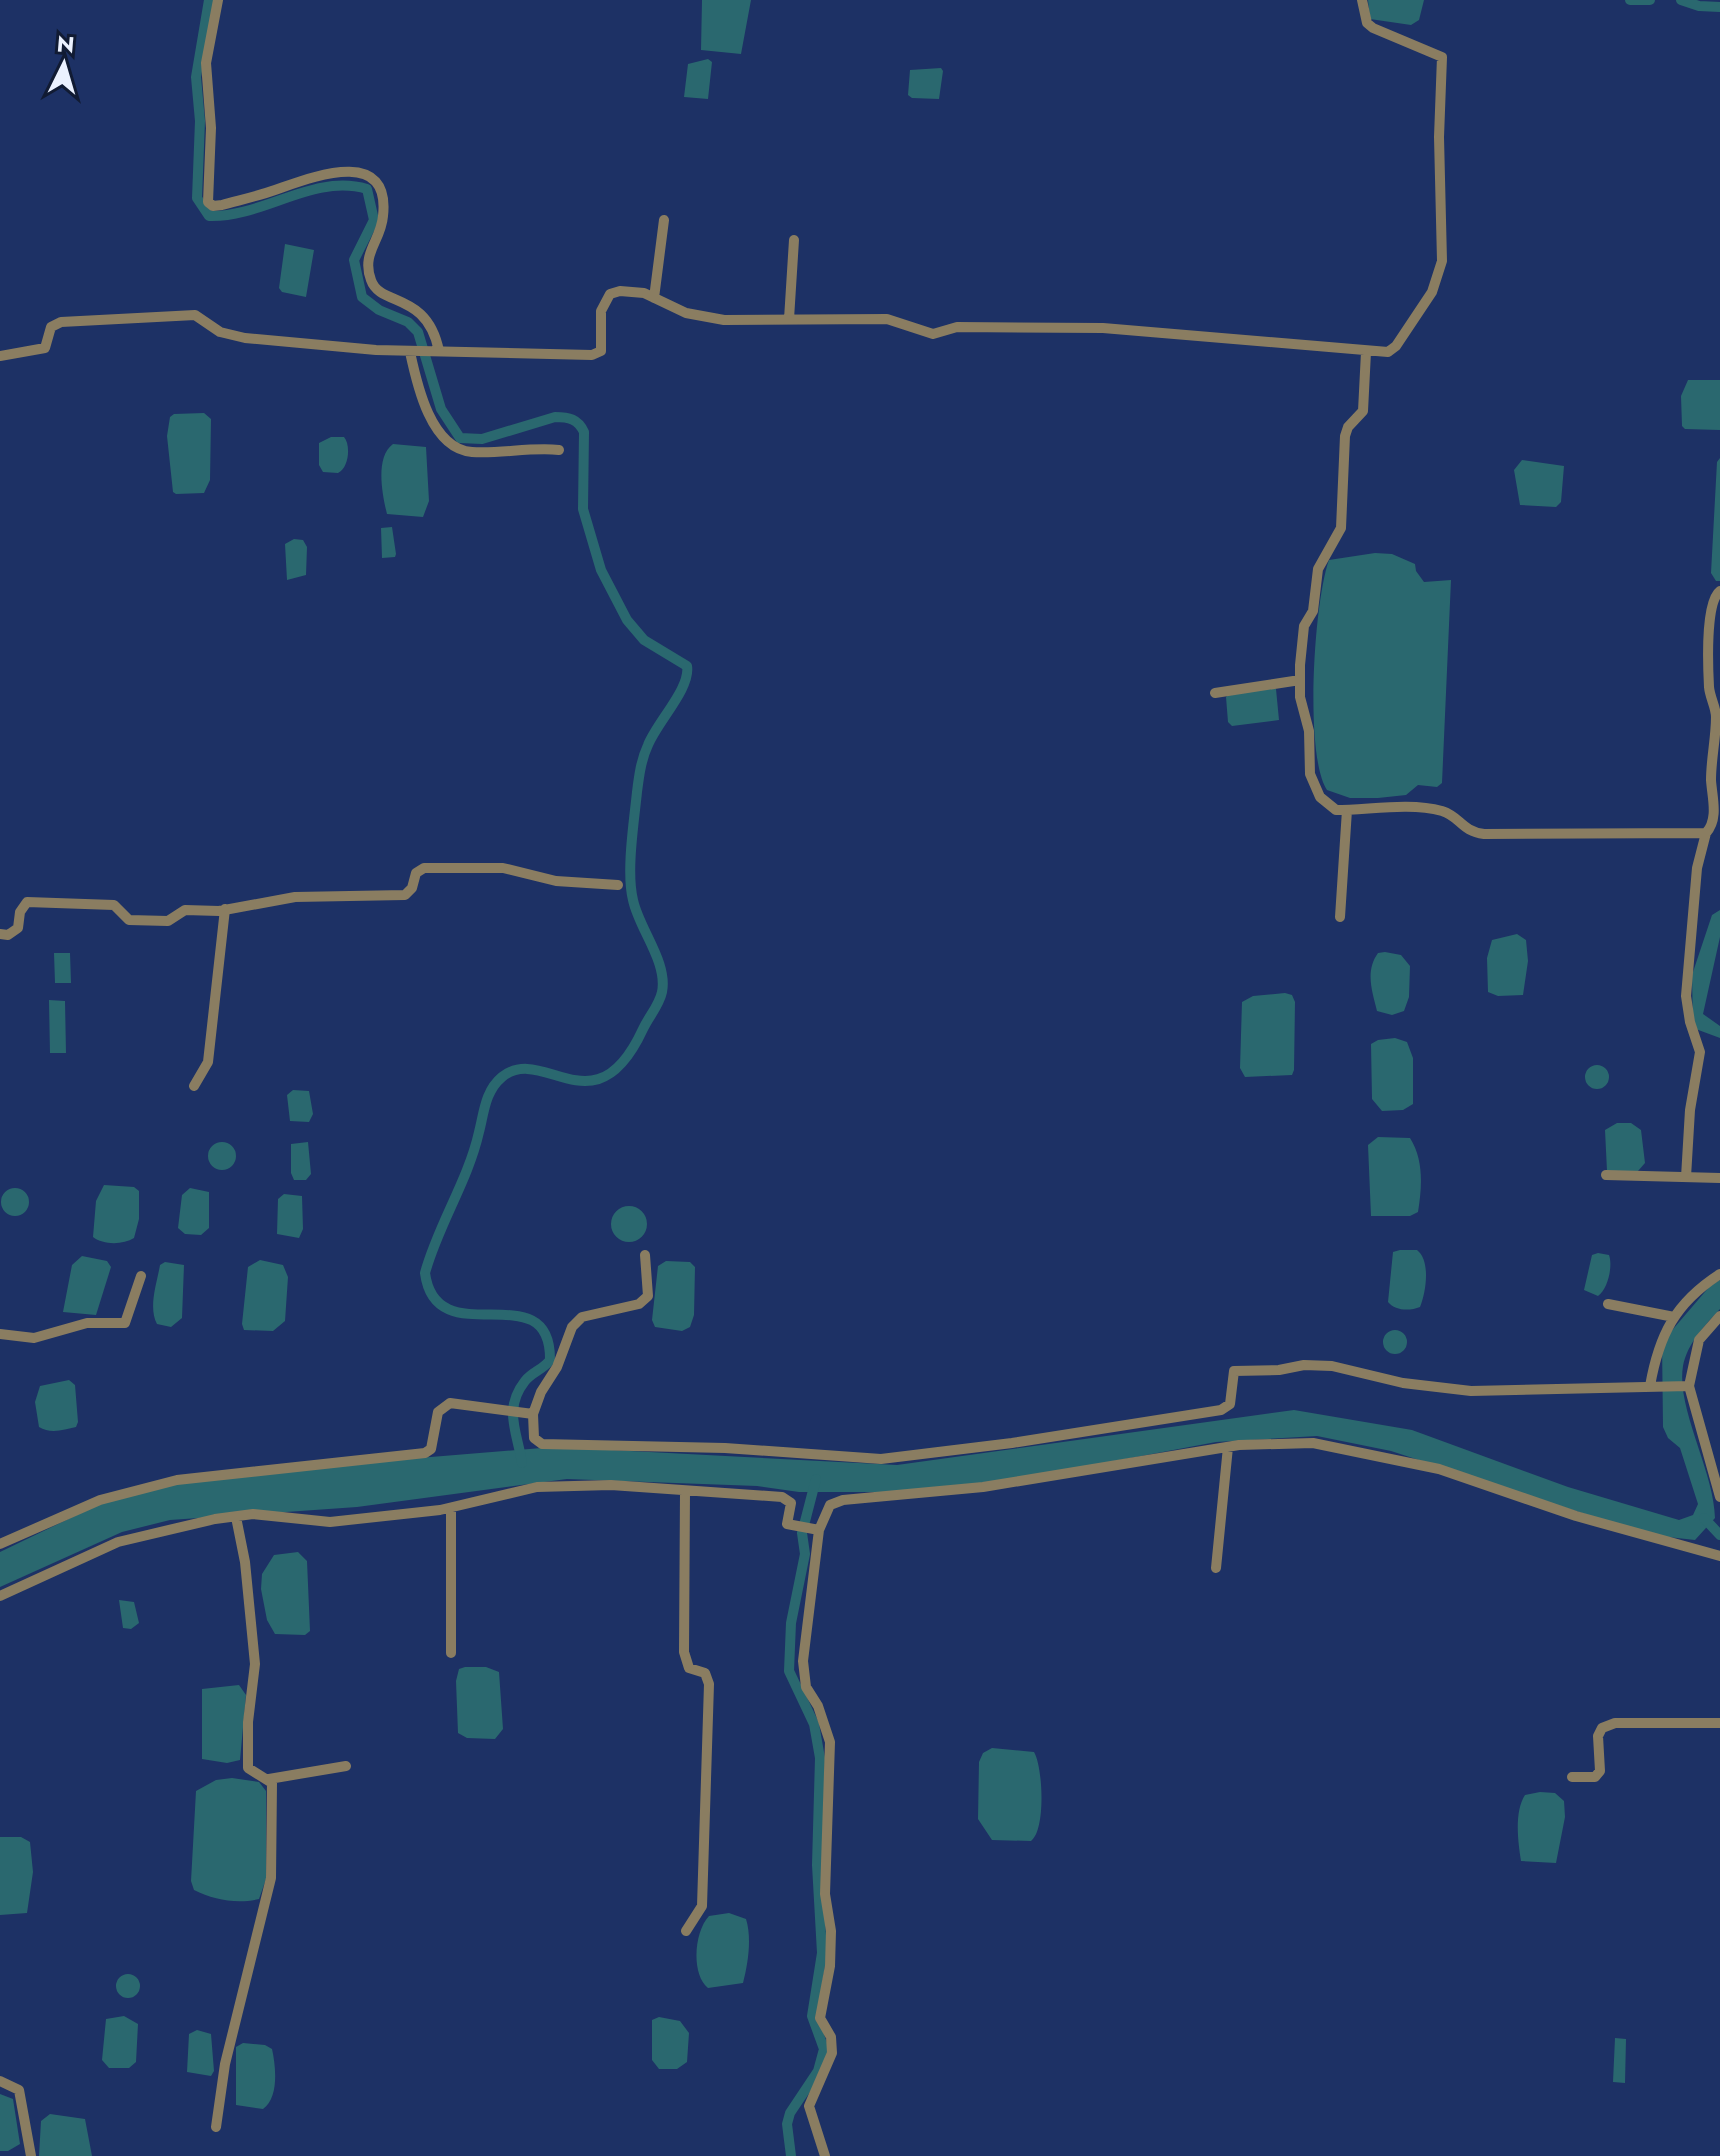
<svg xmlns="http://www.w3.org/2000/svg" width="1720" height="2156" font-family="Jost,sans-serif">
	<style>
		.water { fill: #2a686f }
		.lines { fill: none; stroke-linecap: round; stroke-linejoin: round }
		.canal { stroke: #2a686f; stroke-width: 10 }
		.street { stroke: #8a7d61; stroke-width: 10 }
	</style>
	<rect width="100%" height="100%" fill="#1d3165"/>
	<path class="water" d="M702,0h49l-10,54 -40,-4z
		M1368,0h56l-5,20 -8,5 -41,-6z
		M708,59l4,3 -4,37 -24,-2 4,-33z
		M941,68l2,3 -4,28 -27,-1 -4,-3 2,-25z
		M285,244l29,6 -8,47 -24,-5 -3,-4z
		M1688,380h32v50l-35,-1 -3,-3 -1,-30z
		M204,413l7,6 -1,61 -6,13 -28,1 -3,-2 -6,-56 3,-19 4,-3z
		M331,437h13c7,8 5,31 -6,36l-15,-1 -4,-7v-22z
		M393,444l33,3 3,54 -6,16 -36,-3c-5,-20 -12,-57 6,-70z
		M1720,458v123h-4l-5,-8 6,-111z
		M1522,460l42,6 -3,36 -5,5 -36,-2 -6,-35z
		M392,527l4,27 -1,3 -13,1 -1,-30z
		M294,539l9,1 4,7 -1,28 -19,5 -2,-36z
		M1375,553l17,1 23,10 1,7 8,11 27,-2 -9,203 -5,4 -19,-2 -12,10 -28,3h-28l-23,-8c-23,-35 -13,-189 2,-230z
		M1267,688l9,1 3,31 -47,6 -4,-4 -2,-25 5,-4z
		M1720,910v27l-17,77 17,12v12l-27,-10 -1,-53 20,-60z
		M1517,934l9,6 2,21 -5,34 -25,1 -10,-4 -1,-34 5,-18z
		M1385,952l16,3 9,11 -1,31 -5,14 -12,4 -15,-4c-5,-20 -12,-40 1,-58z
		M54,953h16l1,30h-16z
		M1285,993l7,2 3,7 -1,68 -2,5 -47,2 -5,-9 2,-66 11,-6z
		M49,1000l16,1 1,52h-16z
		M1395,1038l12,4 6,16v46l-10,6 -21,1 -10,-12 -1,-55 7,-4z
		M1585 1077a12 12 0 1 1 24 0a12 12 0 1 1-24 0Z
		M293,1090l16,1 4,23 -4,8 -19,-1 -3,-26z
		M1617,1123h14l10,7 4,33 -7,8h-31l-2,-41z
		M1378,1137l32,1c14,22 12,49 8,74l-8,4h-39l-3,-71z
		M308,1142l3,32 -5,6h-12l-3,-7v-29z
		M208 1156a14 14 0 1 1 28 0a14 14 0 1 1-28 0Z
		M104,1185l30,2 5,4v28l-5,19c-11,7 -31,7 -41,-1l3,-36z
		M1 1202a14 14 0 1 1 28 0a14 14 0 1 1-28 0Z
		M190,1188l19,4v36l-8,7 -16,-1 -7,-6 4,-33z
		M284,1194l18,2 1,33 -4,9 -22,-4 1,-35z
		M611 1224a18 18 0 1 1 36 0a18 18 0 1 1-36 0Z
		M1400,1250h17c14,11 9,42 3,57 -10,4 -25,4 -32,-5l5,-50z
		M1598,1253l11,2c4,11 -1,34 -11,41l-14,-6 8,-35z
		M82,1256l25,5 4,6 -15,48 -33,-3 9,-47z
		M260,1260l23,5 5,12 -3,44 -12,10 -29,-1 -2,-6 6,-57z
		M666,1261l24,1 5,5 -1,48 -4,12 -8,4 -27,-4 -3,-7 6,-54z
		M165,1262l19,3 -2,53 -11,9 -14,-3c-9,-17 0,-41 3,-59z
		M1720,1280v29c-15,16 -33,35 -37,57 -7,42 31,105 32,152l-20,22 -45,-5 -259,-84 -74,-15 -101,6 -213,40 -92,10h-112l-42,-6 -190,-7 -210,28 -187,13 -48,12 -122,55v-35l114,-55 96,-22 344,-28 343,18 397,-55 118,20 156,57 111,33 14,-5 5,-11 -18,-56 -12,-10 -5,-11 -1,-85 48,-56z
		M1383 1342a12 12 0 1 1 24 0a12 12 0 1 1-24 0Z
		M69,1380l6,5 3,37 -2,5c-12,3 -26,7 -37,0l-4,-25 5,-16z
		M298,1552l9,9 3,70 -5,4 -30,-1 -8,-14 -6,-31 1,-15 12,-19z
		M119,1600l15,2 5,21 -8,6 -8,-1z
		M465,1667h21l13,5 4,57 -8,10 -28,-1 -9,-5 -2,-52 3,-12z
		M239,1685l7,10 -6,65 -13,3 -25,-4v-70z
		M992,1748l42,4c9,15 12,78 -3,89l-39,-1 -14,-21 1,-57 4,-9z
		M232,1778l27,4 7,9v88l-7,20c-22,5 -45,1 -65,-9l-3,-9 5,-90 20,-11z
		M1540,1792l15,1 9,8 1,16 -9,46 -35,-2c-3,-19 -7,-49 4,-66z
		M0,1837h21l9,5 3,30 -6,41 -27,2z
		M729,1913l17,6c6,19 2,45 -3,64l-35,5c-17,-14 -14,-56 1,-72z
		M116 1986a12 12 0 1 1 24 0a12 12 0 1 1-24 0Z
		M124,2016l14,8 -2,38 -7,6h-20l-7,-8 4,-41z
		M659,2017l21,4 9,12 -2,29 -10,7h-18l-7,-9v-40z
		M197,2030l14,4 3,37 -3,5 -24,-4 2,-38z
		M1615,2038l11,1 -1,44 -12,-1z
		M243,2043l22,2 7,4c4,18 7,49 -9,60l-27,-4v-58z
		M0,2094l13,5 7,45 -12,7h-8z
		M50,2114l35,5 7,37h-53l2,-35z"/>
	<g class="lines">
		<path class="canal" d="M209,0l-13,77 4,44 -3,77 12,18c54,2 104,-43 158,-27l7,31 -20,40 8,37 17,13 29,12 10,10 23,77 19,29 22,1 73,-22c14,0 23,2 29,15l-1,77 18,61 26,50 17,20 43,26c4,22 -30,56 -39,79 -7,15 -9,31 -11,47 -3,30 -11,80 -4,108 6,29 35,62 29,92 -3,14 -13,24 -19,37 -48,104 -99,14 -141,48 -17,14 -18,36 -23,55 -11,49 -41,93 -54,141 11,84 126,-2 125,87 -6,9 -18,12 -25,21 -22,28 -8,50 -3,82
			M1630,0h20
			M1681,0l18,6 21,1
			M1704,1518l16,17
			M791,2156l-4,-32 3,-11 28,-42 6,-22 -12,-33 10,-63 -5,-88 3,-107 -6,-34 -25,-53 2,-48 14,-69 -3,-21 14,-54"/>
		<path class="street" d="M218,0l-12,63 5,65 -3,74 5,4 9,-1c18,-5 36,-9 53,-15 35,-12 116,-45 108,26 -2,25 -22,37 -12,64 9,27 56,11 68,71
			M654,298l10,-78
			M789,319l5,-79
			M410,352c7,33 21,97 62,100 29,2 58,-5 87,-2
			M1366,352l-3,59 -15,16 -3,9 -4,92 -23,41 -5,42 -9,15 -4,39v32l9,34 1,43 10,23 16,13c33,0 73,-8 106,1 19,6 19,20 42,23l222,-1c13,-14 6,-36 5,-53 0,-21 5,-42 5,-63 0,-10 -6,-19 -7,-30 -1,-19 -4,-85 11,-96
			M0,356l45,-8 6,-21 10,-5 134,-7 25,17 25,6 131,12 216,5 9,-4v-40l9,-17 10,-3 24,2 42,20 38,7 163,-1 46,15 24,-7 146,1 285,24 8,-6 36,-54 10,-31 -3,-124 3,-80 -69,-29 -6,-5 -5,-23
			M1215,693l85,-13
			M1340,917l7,-107
			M0,934l8,1 10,-7 2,-16 7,-10 87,3 15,15 39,1 17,-11 34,1 76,-14 110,-2 7,-7 4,-15 8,-5h79l53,13 62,4
			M194,1086l14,-24 17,-153
			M1606,1175l114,3
			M1686,1177l4,-67 10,-58 -10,-30 -4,-26 11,-128 9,-35
			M1608,1304l66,13
			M0,1334l34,4 53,-15h38l16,-47
			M1650,1386c9,-51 25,-83 70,-112
			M1689,1386l10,-46 21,-24
			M533,1414l8,-22 16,-25 15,-40 10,-10 57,-13 9,-8 -3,-41
			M685,1491l-1,161 5,16 16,5 4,11 -7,222 -16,25
			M451,1508v145
			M819,1530l-16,131 3,26 12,19 12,36 -5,152 6,37 -1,35 -10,52 11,19 1,16 -23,53 16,50
			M0,1544l100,-44 77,-20 248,-27 6,-4 7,-37 12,-9 83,11 1,24 8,6 183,4 156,11 131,-16 209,-33 9,-6 4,-33 45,-1 25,-5 28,1 71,17 68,8 218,-5 31,111
			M1216,1568l12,-121
			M0,1596l118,-54 97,-23 38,-5 77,8 110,-12 97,-23 74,-2 171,12 9,6 -4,21 32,6 11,-25 13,-5 140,-13 256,-42 74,-2 126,26 137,47 144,40
			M1572,1777h23l5,-6 -2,-35 4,-8 13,-5h105
			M269,1779l77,-13
			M0,2081l19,9 12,66
			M216,2127l9,-63 46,-186 1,-95 -24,-15v-46l7,-58 -10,-102 -9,-45"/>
	</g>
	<g transform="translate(64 64) rotate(5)" stroke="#111b33" stroke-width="6" paint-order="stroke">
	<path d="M0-6L14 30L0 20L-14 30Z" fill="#ebf1fe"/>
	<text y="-12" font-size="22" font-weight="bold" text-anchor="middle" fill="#ebf1fe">N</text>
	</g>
</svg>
